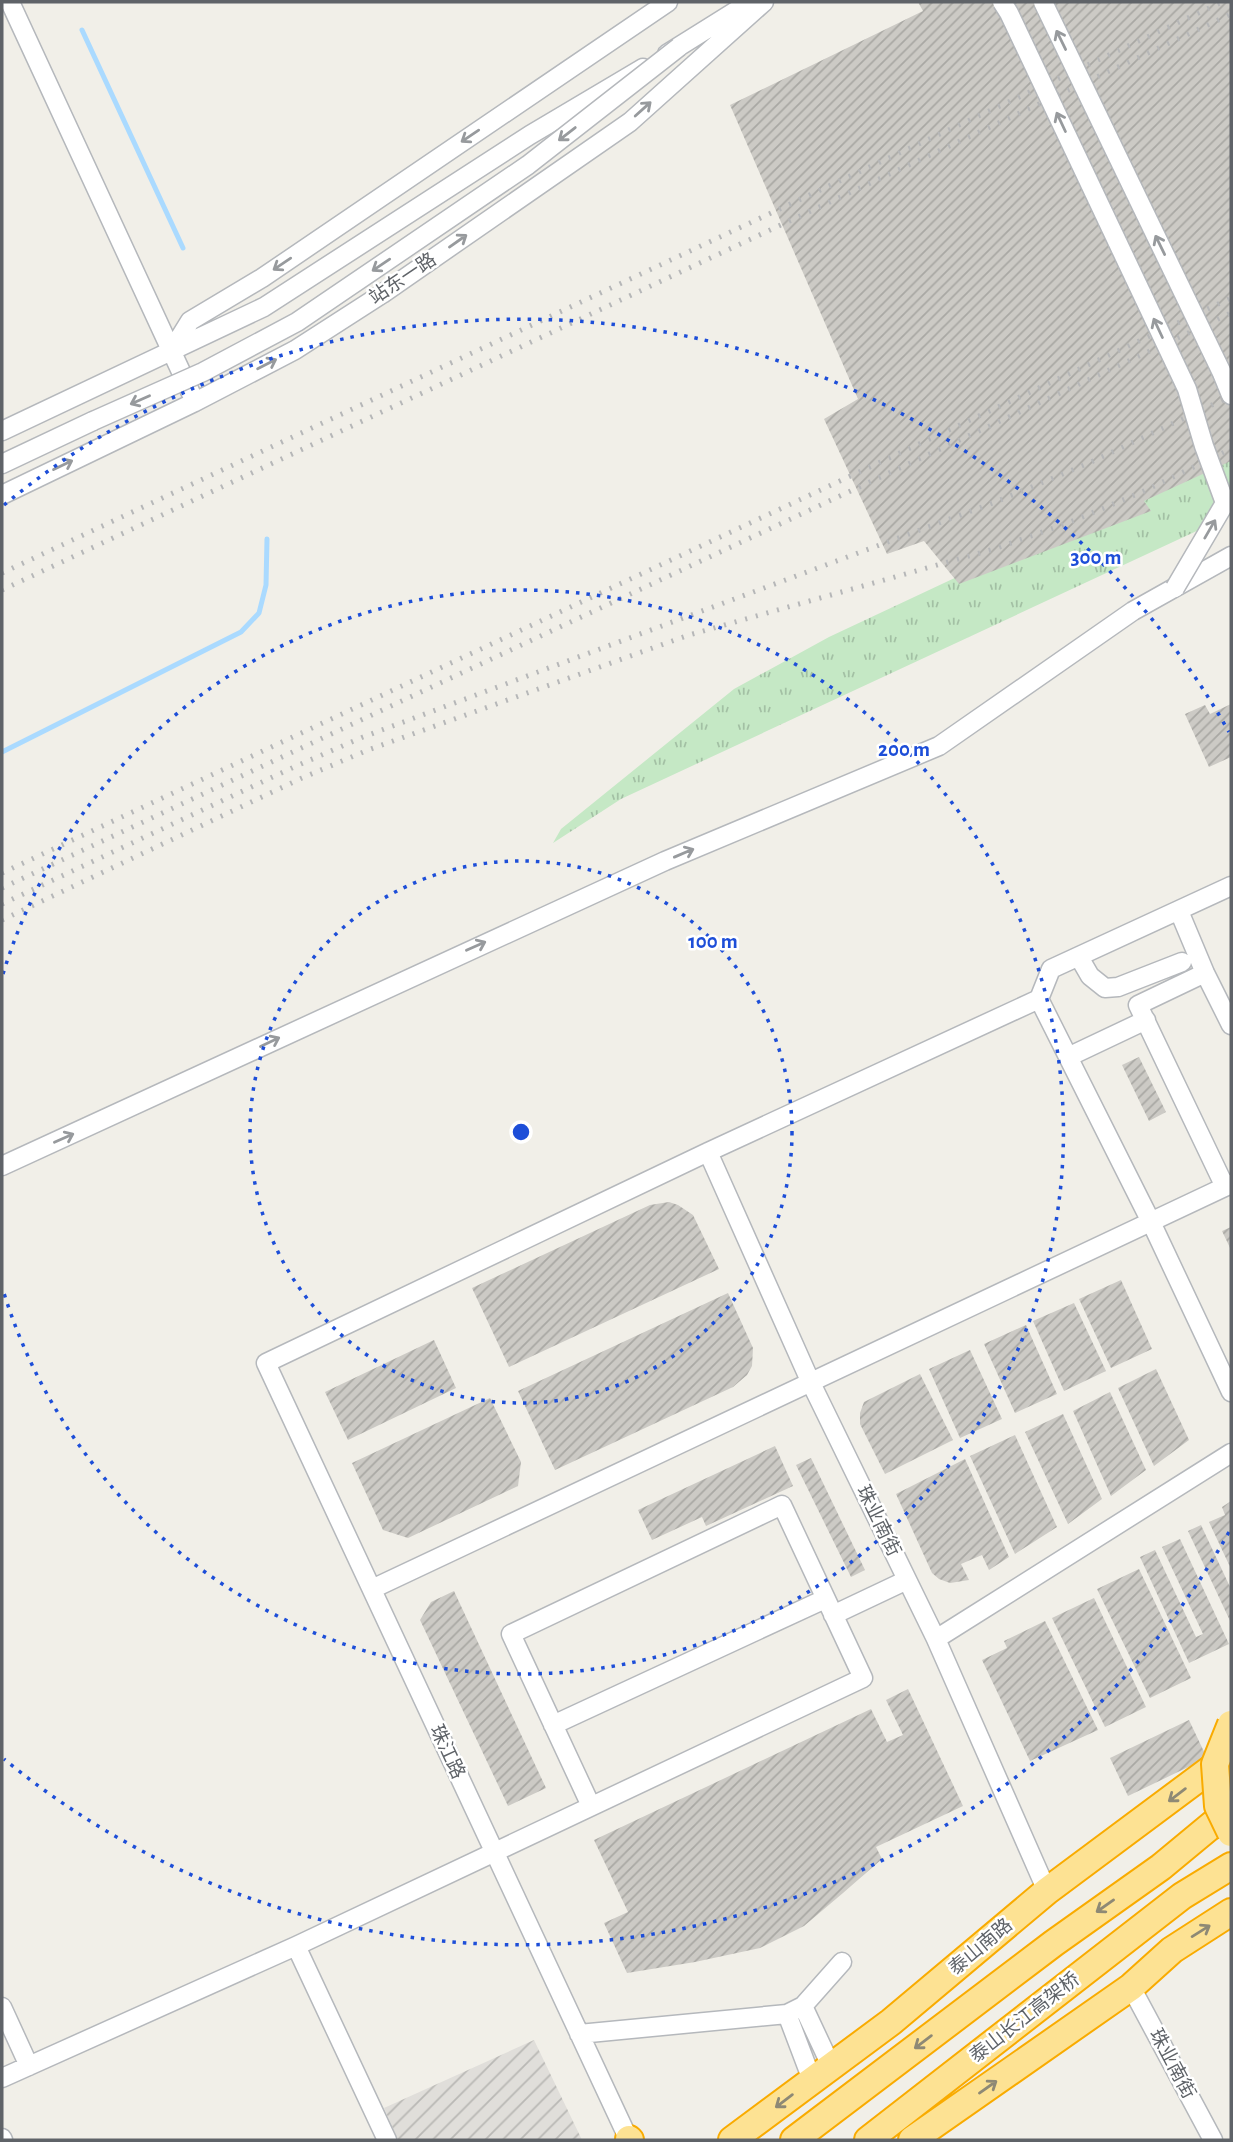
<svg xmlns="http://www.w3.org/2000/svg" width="1233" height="2142" font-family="'Alegreya Sans','Noto Sans SC',sans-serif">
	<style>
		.industrial { fill: url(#industrial-furrows) }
		.grass { fill: url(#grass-tufts) }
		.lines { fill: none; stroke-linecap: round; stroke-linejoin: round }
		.stream { stroke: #aadaff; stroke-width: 5 }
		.building { fill: url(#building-hatch) }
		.minor-casing { stroke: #b5b8bc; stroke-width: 21 }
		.highway-casing { stroke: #f9ab00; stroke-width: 30 }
		.minor { stroke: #fff; stroke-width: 18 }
		.highway { stroke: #fde293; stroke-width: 26 }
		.rail { stroke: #b6b7b8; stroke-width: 5; stroke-dasharray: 2 9; stroke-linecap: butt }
		.minor-bridge-casing { stroke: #b5b8bc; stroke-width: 21; stroke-linecap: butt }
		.highway-bridge-casing { stroke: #f9ab00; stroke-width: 30; stroke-linecap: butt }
		.minor-bridge { stroke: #fff; stroke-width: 18 }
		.highway-bridge { stroke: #fde293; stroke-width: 26 }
		.oneway { stroke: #979a9d }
		.oneway2 { stroke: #8e8975 }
		.ring { fill: none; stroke: #1d4ed8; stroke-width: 3.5; stroke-dasharray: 3.5 7 }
		.labels { text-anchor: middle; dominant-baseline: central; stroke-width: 5; stroke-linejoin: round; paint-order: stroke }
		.street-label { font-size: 19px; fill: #5f6368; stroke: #fff }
		.centre { fill: #1d4ed8; stroke: #fff; stroke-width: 3.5 }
		.ring-label { font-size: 21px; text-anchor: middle; font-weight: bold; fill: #1d4ed8; stroke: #fff; stroke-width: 5; stroke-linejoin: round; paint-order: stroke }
	</style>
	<defs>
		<pattern id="industrial-furrows" width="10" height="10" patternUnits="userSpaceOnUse" patternTransform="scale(1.75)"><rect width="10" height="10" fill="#e0deda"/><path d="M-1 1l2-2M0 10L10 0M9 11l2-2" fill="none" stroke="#b9b8b5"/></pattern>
		<pattern id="grass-tufts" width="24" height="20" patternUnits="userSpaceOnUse" patternTransform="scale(1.75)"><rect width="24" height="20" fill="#c5e8c5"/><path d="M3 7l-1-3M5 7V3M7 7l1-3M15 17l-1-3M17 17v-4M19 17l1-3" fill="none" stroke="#a3c0a4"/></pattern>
		<pattern id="building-hatch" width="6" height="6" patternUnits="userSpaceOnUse" patternTransform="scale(1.75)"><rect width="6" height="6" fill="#cccac5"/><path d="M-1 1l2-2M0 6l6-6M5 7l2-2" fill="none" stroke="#a9a8a4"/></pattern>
	</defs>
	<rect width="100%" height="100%" fill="#f1efe8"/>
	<path class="industrial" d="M534,2040l48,100h-184l-14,-32z"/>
	<path class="grass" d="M1231,448v67l-610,284 -68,44 8,-14 173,-140 95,-52z"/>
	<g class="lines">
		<path class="stream" d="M82,30l101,218
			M2,752l239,-120 18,-19 7,-28 1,-46"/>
	</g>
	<path class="building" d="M918,2h313v459l-87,40 7,10 -192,73 -35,-43 -37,13 -63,-135 34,-20 -128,-294 193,-94z
		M1231,704v53l-22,10 -24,-53 20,-9 5,9z
		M1139,1057l27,55 -17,9 -27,-56z
		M669,1202l9,3 15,10 26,54 -210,98 -37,-79 178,-83z
		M1231,1227v23l-9,-19z
		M1121,1280l31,69 -41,19 -32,-69z
		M728,1293l25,55 -1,18 -5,9 -14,12 -178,83 -37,-79z
		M1074,1303l32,68 -42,20 -31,-70z
		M1026,1325l31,69 -42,19 -31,-69z
		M434,1340l22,48 -108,52 -23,-48z
		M970,1350l32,69 -42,19 -31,-69z
		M1156,1369l33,71 -35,26 -36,-78z
		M920,1374l33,66 -68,34 -25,-50v-11l4,-11z
		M1110,1392l36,78 -35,26 -38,-85z
		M490,1398l31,64 -3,24 -110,52 -25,-8 -31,-67z
		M1063,1414l39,85 -34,25 -43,-92z
		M1015,1435l42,92 -42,27 -45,-98z
		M775,1446l18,40 -87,40 -4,-9 -50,23 -14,-30z
		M811,1458l54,112 -14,7 -55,-112z
		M965,1459l44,98 -20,13 -7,-15 -21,9 8,16 -19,3 -11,-4 -7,-6 -36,-79z
		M1231,1501v68l-22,-47 16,-7 -3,-8z
		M1201,1525l30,64v34l-43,-92z
		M1180,1539l49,105 -40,19 -49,-106 15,-7 41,87 7,-3 -41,-87z
		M1139,1569l52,109 -41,20 -53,-109z
		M454,1591l92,197 -38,18 -88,-186 11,-18z
		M1094,1598l52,109 -41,20 -53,-109z
		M1045,1621l53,109 -68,31 -48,-101 25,-12 -3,-7z
		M908,1689l55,117 -87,41 6,12 -39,34 -39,33 -44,22 -65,14 -68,11 -23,-50 24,-11 -34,-72 277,-131 16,33 16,-7 -17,-35z
		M1189,1720l18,38 -79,38 -18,-38z"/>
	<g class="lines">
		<defs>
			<path id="minor" d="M10,2l185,400
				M667,54l83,-52
				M172,350l18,-29 72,-43 406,-276
				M1222,373l9,22
				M2,431l262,-124 266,-172 113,-67
				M2,464l91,-43
				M2,495l193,-93 100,-52 87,-56 248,-172 134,-120
				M1179,911l26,62 26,52
				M1079,957l11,19 15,12 13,-1 64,-25
				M1205,973l-67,32 87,182
				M1039,999l112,223 80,170
				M1068,1057l78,-37
				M708,1152l103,231 125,256 111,252
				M2,1166l663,-305 274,-115 194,-135 98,-55
				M372,1589l859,-405
				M833,1615l74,-35
				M936,1639l295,-186
				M553,1725l272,-126
				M296,1946l91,194
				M1131,1987l82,153
				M803,2006l29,62
				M2,2007l27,59
				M787,2014l25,66
				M579,2034l208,-20 16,-8 39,-44
				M2,2078l294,-132 567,-268 -81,-173 -271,129 80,172
				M2,2138l1,2
				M629,2140l-363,-777 442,-211 331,-153 12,-30 180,-83"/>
			<path id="highway" d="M629,2139l1,1
				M732,2140l159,-118 156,-131 184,-137
				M794,2140l260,-197 107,-76 70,-58
				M868,2140l314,-244 49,-30
				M912,2140l219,-153 41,-37 59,-38"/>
		</defs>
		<use href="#minor" class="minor-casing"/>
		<use href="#highway" class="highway-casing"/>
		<use href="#minor" class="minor"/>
		<use href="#highway" class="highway"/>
		<path class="rail" d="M2,573l1220,-571
			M2,590l1229,-576
			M2,873l1229,-575
			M2,888l1229,-575
			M2,904l292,-137 69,-30 635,-236 91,-38 142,-67
			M2,920l300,-142 66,-28 321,-115 305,-86 74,-26 74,-31 89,-43"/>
		<defs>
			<path id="minor-bridge" d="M1002,2l7,11 178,376 17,57 21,57 -50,85
				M1043,2l179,371
				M93,421l110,-49 94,-50 231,-157 151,-118"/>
			<path id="highway-bridge" d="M1231,1724l-16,40 3,42 13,27"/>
		</defs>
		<use href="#minor-bridge" class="minor-bridge-casing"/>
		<use href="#highway-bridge" class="highway-bridge-casing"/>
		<use href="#minor-bridge" class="minor-bridge"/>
		<use href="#highway-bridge" class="highway-bridge"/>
	</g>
	<defs><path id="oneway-shaft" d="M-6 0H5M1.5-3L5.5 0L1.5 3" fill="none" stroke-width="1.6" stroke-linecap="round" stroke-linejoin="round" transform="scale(1.75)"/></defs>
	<g class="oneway">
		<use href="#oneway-shaft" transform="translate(1061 40) rotate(-116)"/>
		<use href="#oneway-shaft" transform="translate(643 109) rotate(-42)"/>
		<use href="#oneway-shaft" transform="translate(1061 122) rotate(-115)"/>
		<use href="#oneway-shaft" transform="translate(567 134) rotate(142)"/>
		<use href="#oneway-shaft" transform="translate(470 136) rotate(146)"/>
		<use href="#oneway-shaft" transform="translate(458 241) rotate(-35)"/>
		<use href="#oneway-shaft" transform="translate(1160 245) rotate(-116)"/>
		<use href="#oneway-shaft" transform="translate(282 264) rotate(146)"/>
		<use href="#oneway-shaft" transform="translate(381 265) rotate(146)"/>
		<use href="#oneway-shaft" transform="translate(1158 328) rotate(-115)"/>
		<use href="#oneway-shaft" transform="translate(267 364) rotate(-27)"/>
		<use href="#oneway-shaft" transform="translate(140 400) rotate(156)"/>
		<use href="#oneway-shaft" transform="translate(63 465) rotate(-26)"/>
		<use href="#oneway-shaft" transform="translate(1210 529) rotate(-60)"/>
		<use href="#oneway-shaft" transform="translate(684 853) rotate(-23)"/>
		<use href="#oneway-shaft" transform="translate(476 946) rotate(-24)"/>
		<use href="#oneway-shaft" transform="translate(270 1042) rotate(-25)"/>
		<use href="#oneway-shaft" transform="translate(64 1138) rotate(-24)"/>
	</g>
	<g class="oneway2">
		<use href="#oneway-shaft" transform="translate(1177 1795) rotate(143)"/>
		<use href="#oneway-shaft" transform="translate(1105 1906) rotate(145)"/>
		<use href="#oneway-shaft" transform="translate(1201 1931) rotate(-32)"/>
		<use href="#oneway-shaft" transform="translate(923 2042) rotate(143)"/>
		<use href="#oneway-shaft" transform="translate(988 2087) rotate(-35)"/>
		<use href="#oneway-shaft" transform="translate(784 2101) rotate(143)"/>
	</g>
	<g class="ring">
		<circle cx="521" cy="1132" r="271"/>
		<path d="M3 974A542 542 0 1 1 3 1290"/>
		<path d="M1229 1532A813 813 0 0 1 4 1759M4 505A813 813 0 0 1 1229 732"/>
	</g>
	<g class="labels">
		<g class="street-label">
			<text transform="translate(403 279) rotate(-34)">站东一路</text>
			<text transform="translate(878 1521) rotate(64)">珠业南街</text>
			<text transform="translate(447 1752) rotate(65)">珠江路</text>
			<text transform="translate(981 1947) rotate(-40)">泰山南路</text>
			<text transform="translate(1025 2018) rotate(-38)">泰山长江高架桥</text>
			<text transform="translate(1172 2064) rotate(62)">珠业南街</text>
		</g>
	</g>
	<circle cx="521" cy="1132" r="10" class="centre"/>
	<g class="ring-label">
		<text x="1096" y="564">300 m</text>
		<text x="904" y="756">200 m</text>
		<text x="713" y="948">100 m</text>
	</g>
	<rect width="1233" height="2142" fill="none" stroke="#5f6368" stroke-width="7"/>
</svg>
